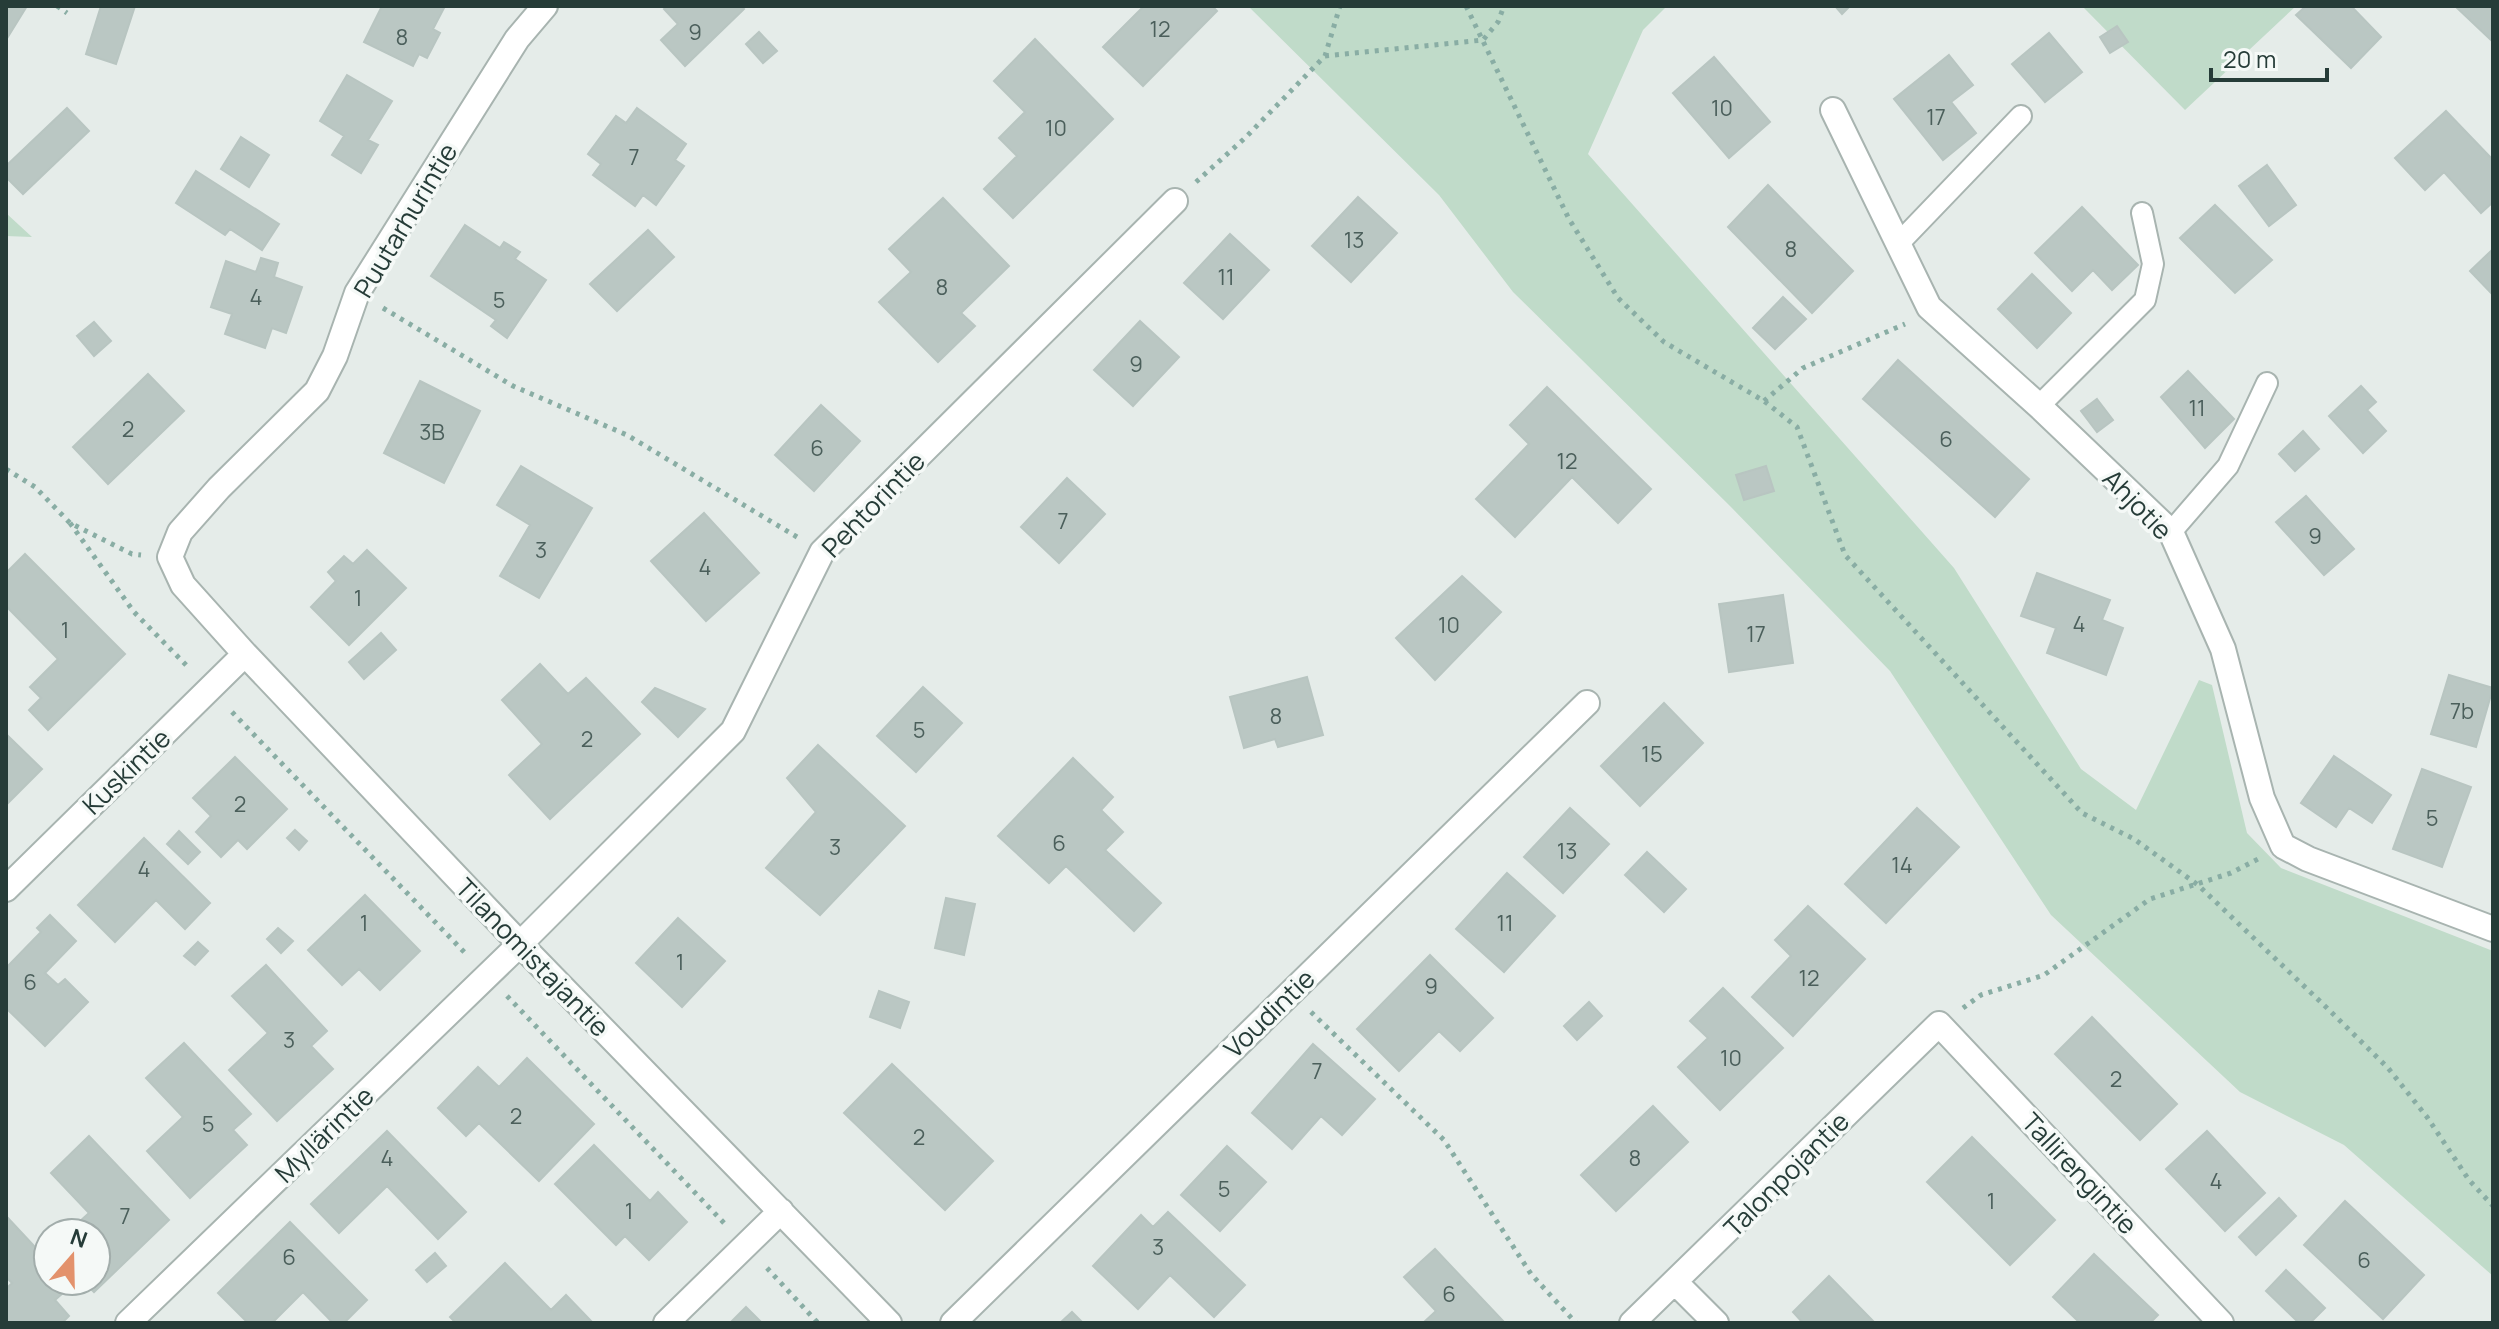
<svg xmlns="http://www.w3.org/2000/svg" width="2499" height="1329" font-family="Manrope,sans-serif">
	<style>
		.green { fill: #c0dbc9 }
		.building { fill: #bac7c3; stroke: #b8c5c1; stroke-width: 2 }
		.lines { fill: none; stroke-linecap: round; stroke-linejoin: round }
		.service-casing { stroke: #a8b4b0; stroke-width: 24 }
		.minor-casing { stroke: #a8b4b0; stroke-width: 28 }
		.path { stroke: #89ada4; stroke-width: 5; stroke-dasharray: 4 6; stroke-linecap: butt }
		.service { stroke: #fff; stroke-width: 20 }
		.minor { stroke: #fff; stroke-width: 24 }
		.labels { text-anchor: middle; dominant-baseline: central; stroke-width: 7; stroke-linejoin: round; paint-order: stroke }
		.number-label { font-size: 22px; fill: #4b5f5b }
		.street-label { font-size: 26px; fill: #263c38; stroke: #f5f9f7 }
	</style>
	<rect width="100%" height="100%" fill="#e5ece9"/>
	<path class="green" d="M1248,6h419l-24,24 -55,124 366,414 127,201 55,41 63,-130 13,5 35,148 34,35 212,83v325l-149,-131 -104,-53 -189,-177 -161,-244 -160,-165 -217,-214 -74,-97z
		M2082,6h214l-111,104z
		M6,213l26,24 -26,-1z"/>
	<path class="building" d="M6,6h21l-21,34z
		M101,6h34l-19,58 -30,-10z
		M382,6h63l-12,23 7,4 -13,25 -8,-4 -6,12 -49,-24z
		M667,6h74l3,3 -59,57 -24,-26 17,-16 -14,-15z
		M1144,6h68l5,5 -74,75 -40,-39z
		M1835,6h15l-8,8z
		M2306,6h45l30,31 -30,31 -55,-53z
		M2455,6h38v36z
		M2117,26l11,16 -18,11 -10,-16z
		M759,32l18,19 -14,12 -17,-19z
		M2049,33l33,39 -37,30 -33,-38z
		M1035,39l78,80 -100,99 -29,-29 33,-33 -18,-18 26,-26 -31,-31z
		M1949,55l24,30 -22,17 25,31 -33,27 -49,-61z
		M1714,57l56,65 -41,36 -56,-65z
		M347,75l45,26 -24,39 10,5 -17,28 -29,-18 12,-19 -24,-15z
		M67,108l22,23 -66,63 -17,-17v-11z
		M637,108l49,36 -11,16 9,6 -28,39 -13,-10 -8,11 -42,-31 8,-11 -13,-10 28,-38 10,7z
		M2446,111l47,49v42l-12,11 -37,-41 -19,18 -30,-32z
		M241,137l28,18 -20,32 -28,-18z
		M2267,165l29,40 -27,21 -30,-40z
		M196,171l83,53 -17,26 -32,-21 -5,6 -49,-32z
		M1768,185l85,86 -41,42 -84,-86z
		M1358,197l39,36 -46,49 -39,-36z
		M943,198l66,68 -48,47 14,13 -37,36 -59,-60 32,-30 -22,-23z
		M2215,205l57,55 -37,33 -55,-55z
		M2082,207l56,58 -26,25 -19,-20 -21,21 -37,-38z
		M465,225l35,23 4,-6 16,10 -5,7 31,21 -39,58 -16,-12 5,-6 -65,-44z
		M648,230l26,27 -57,54 -27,-27z
		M1230,234l39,36 -46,49 -39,-36z
		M2493,249v46l-23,-24z
		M261,258l17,5 -4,14 28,10 -16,46 -14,-5 -7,20 -40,-14 7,-20 -21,-7 15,-46 30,11z
		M2032,274l39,39 -34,35 -39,-39z
		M1783,297l23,22 -31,30 -22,-21z
		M1140,321l39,36 -46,49 -39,-36z
		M94,322l17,19 -17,15 -17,-20z
		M1898,360l131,119 -34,38 -132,-118z
		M2188,371l46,48 -29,29 -44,-51z
		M148,374l36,37 -76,73 -35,-37z
		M420,381l60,30 -36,72 -60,-30z
		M2361,386l15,16 -9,8 19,21 -23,22 -34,-37z
		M1547,387l104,102 -33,34 -46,-46 -57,60 -39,-38 53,-55 -19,-19z
		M2097,399l16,21 -16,12 -16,-21z
		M821,405l39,36 -46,50 -39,-36z
		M2303,431l16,18 -24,22 -16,-17z
		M521,466l71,42 -53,90 -39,-22 30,-51 -33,-20z
		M1766,466l8,25 -30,9 -8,-25z
		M1067,478l38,36 -46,49 -38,-36z
		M2306,496l48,53 -30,26 -48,-53z
		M704,513l55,60 -53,48 -55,-60z
		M367,550l39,38 -57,57 -38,-38 25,-26 -8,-9 16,-16 9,8z
		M25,554l100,100 -77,76 -19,-20 12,-12 -11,-11 28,-28 -52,-53v-33z
		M2037,573l73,27 -8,20 21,8 -17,47 -59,-22 9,-25 -35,-12z
		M1462,576l39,36 -66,68 -39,-42z
		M1783,595l10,68 -64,9 -10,-68z
		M381,633l15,17 -32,29 -15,-17z
		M540,664l28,30 18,-16 54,56 -90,85 -41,-44 33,-31 -40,-44z
		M2449,675l44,13 -17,59 -45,-13z
		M1307,677l16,58 -45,12 -3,-8 -31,9 -14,-51z
		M923,687l39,36 -46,49 -39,-36z
		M655,688l50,21 -27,28 -36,-35z
		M1664,703l39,40 -63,63 -39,-40z
		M6,734l36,35 -36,36z
		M818,745l87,81 -85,89 -54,-47 50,-56 -29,-34z
		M2334,756l57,39 -19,28 -23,-15 -13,19 -35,-24z
		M235,757l52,52 -40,40 -9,-9 -17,17 -25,-25 15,-16 -18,-18z
		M1073,758l40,39 -12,13 22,22 -18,18 56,53 -27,28 -68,-65 -17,17 -51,-47z
		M2422,769l49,18 -29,80 -49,-18z
		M1570,808l39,36 -46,49 -39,-36z
		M1917,808l42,39 -73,76 -41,-39z
		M295,830l12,11 -8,9 -12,-12z
		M179,831l21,21 -12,12 -21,-20z
		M144,838l66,65 -25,26 -29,-29 -41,42 -37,-37z
		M1647,852l39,37 -22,23 -39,-37z
		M1507,873l48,43 -51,56 -48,-43z
		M365,895l55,56 -40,39 -21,-21 -17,16 -34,-35z
		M946,898l29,6 -11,51 -29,-7z
		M1808,906l57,53 -72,77 -41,-39 39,-41 -16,-16z
		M50,915l26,26 -31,32 13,12 7,-6 23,23 -43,44 -39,-38v-40l35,-36 -4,-4z
		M678,918l47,43 -43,46 -46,-44z
		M278,928l15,13 -12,12 -14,-14z
		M198,942l10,9 -13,14 -11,-9z
		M1430,955l63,63 -33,33 -21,-20 -40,40 -42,-42z
		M266,965l61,66 -16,15 22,23 -56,52 -48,-51 39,-37 -36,-37z
		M1723,988l60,60 -63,62 -42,-43 30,-29 -18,-17z
		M879,991l30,11 -9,26 -30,-11z
		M1589,1002l13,14 -25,24 -13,-14z
		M2092,1017l85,87 -37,36 -85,-86z
		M184,1043l67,71 -18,16 14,15 -57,53 -43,-47 36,-34 -37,-39z
		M1313,1044l62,55 -33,36 -21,-19 -29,33 -40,-36z
		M527,1058l67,66 -55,57 -60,-58 -13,13 -28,-28 40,-41 21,20z
		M892,1064l101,97 -48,49 -101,-97z
		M1653,1106l35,36 -72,69 -35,-36z
		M387,1131l79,81 -28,27 -51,-53 -48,47 -28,-29z
		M2207,1131l58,62 -40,38 -59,-62z
		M89,1136l80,84 -75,72 -11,-11h13v-48h-29l22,-20 -38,-40z
		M1972,1137l83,83 -45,45 -83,-83z
		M594,1145l56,56 8,-9 29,30 -38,38 -24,-24 -9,9 -61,-61z
		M1227,1146l39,36 -46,49 -39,-36z
		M2279,1198l17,18 -40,39 -17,-18z
		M2345,1201l79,74 -41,44 -79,-74z
		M1168,1212l77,73 -31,32 -44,-42 -32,34 -45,-43 48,-51 12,12z
		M7,1217l41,44v20h18l5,5 -16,14 14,16 -7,7h-56v-34l6,-6 -6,-6z
		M290,1222l77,78 -23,23h-11l-30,-31 -31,31h-24l-30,-30z
		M1435,1249l69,73 -1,1h-80l13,-12 -32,-34z
		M435,1253l11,13 -19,16 -11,-12z
		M2094,1254l64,61 -8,8h-70l-27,-26z
		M505,1263l46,47 15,-15 27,28h-137l-6,-6z
		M2286,1270l39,38 -15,15h-11l-33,-32z
		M1829,1276l46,47h-72l-10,-11z
		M746,1307l16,16h-32z
		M1072,1312l11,11h-23z"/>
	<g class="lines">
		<defs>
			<path id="service" d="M1899,243l122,-127
				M2039,406l106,-106 8,-36 -11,-51
				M2171,532l57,-66 39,-83"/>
			<path id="minor" d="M545,6l-28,33 -160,254 -22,63 -18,35 -98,97 -39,44 -10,25 13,28 62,69 275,290 369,379
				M1833,110l96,197 110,99 132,126 52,117 39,149 21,48 25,13 185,70
				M6,889l239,-235
				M1676,1283l40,40
				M128,1323l392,-379 213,-213 89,-179 353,-351
				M666,1323l115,-112
				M953,1323l634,-620
				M1632,1323l307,-299 282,299"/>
		</defs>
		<use href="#service" class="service-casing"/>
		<use href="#minor" class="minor-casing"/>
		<path class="path" d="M57,6l10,7
			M1466,6l103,213 49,79 46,44 100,59 33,26 48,128 237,258 52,26 64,46 129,123 61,60 39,49 42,63 24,26
			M1325,56l158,-16 15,-18 6,-16
			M1196,182l49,-44 80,-82 15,-50
			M383,308l130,78 114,49 170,102
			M1764,401l39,-33 102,-44
			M6,469l29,18 35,36 62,31 9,1
			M70,523l64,89 54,55
			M232,712l235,243
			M507,996l217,227
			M1963,1008l18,-13 63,-20 106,-76 81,-26 27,-14
			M1311,1012l133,128 87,134 45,49
			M767,1268l51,55"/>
		<use href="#service" class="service"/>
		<use href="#minor" class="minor"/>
	</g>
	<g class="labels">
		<g class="number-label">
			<text x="1160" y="29">12</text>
			<text x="695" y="32">9</text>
			<text x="402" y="37">8</text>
			<text x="1722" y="108">10</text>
			<text x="1936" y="117">17</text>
			<text x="1056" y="128">10</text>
			<text x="634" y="157">7</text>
			<text x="1354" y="240">13</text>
			<text x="1791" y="249">8</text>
			<text x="1226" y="277">11</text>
			<text x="942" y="287">8</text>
			<text x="256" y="297">4</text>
			<text x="499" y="300">5</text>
			<text x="1136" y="364">9</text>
			<text x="2197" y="408">11</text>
			<text x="128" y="429">2</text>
			<text x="432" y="432">3B</text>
			<text x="1946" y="439">6</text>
			<text x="817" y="448">6</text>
			<text x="1567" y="461">12</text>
			<text x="1063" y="521">7</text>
			<text x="2315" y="536">9</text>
			<text x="541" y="550">3</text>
			<text x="705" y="567">4</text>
			<text x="358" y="598">1</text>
			<text x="2079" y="624">4</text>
			<text x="1449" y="625">10</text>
			<text x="65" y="630">1</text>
			<text x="1756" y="634">17</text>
			<text x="2462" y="711">7b</text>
			<text x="1276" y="716">8</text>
			<text x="919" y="730">5</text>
			<text x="587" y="739">2</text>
			<text x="1652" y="754">15</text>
			<text x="240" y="804">2</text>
			<text x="2432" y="818">5</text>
			<text x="1059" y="843">6</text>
			<text x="835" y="847">3</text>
			<text x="1567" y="851">13</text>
			<text x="1902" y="865">14</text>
			<text x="144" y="869">4</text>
			<text x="364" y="923">1</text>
			<text x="1505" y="923">11</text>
			<text x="680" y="962">1</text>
			<text x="1809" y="978">12</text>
			<text x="30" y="982">6</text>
			<text x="1431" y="986">9</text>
			<text x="289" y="1040">3</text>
			<text x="1731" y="1058">10</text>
			<text x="1317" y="1071">7</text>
			<text x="2116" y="1079">2</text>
			<text x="516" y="1116">2</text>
			<text x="208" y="1124">5</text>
			<text x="919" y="1137">2</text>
			<text x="387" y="1158">4</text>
			<text x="1635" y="1158">8</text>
			<text x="2216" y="1181">4</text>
			<text x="1224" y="1189">5</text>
			<text x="1991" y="1201">1</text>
			<text x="629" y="1211">1</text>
			<text x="125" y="1216">7</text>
			<text x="1158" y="1247">3</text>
			<text x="289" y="1257">6</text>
			<text x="2364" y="1260">6</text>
			<text x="1449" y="1294">6</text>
		</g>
		<g class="street-label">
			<text transform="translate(405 220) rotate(-59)">Puutarhurintie</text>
			<text transform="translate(873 504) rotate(-46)">Pehtorintie</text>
			<text transform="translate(2138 504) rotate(46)">Ahjotie</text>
			<text transform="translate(126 771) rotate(-44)">Kuskintie</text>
			<text transform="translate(533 957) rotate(46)">Tilanomistajantie</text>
			<text transform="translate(1269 1013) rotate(-44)">Voudintie</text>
			<text transform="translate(324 1134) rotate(-44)">Myllärintie</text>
			<text transform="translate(2080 1173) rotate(47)">Tallirengintie</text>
			<text transform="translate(1786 1174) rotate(-45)">Talonpojantie</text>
		</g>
	</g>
	<rect width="2499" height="1329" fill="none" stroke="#263c38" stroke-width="16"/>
	<g transform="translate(72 1257) rotate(20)"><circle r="38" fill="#f5f9f7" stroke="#a2adab" stroke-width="2"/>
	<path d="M0-6L14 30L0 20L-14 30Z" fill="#e3926c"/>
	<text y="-12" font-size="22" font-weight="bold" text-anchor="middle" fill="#263c38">N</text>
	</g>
	<path d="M2211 68v12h116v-12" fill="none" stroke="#263c38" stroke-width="4"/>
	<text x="2223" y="68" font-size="24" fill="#263c38" stroke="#f5f9f7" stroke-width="6" paint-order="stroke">20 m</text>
</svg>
